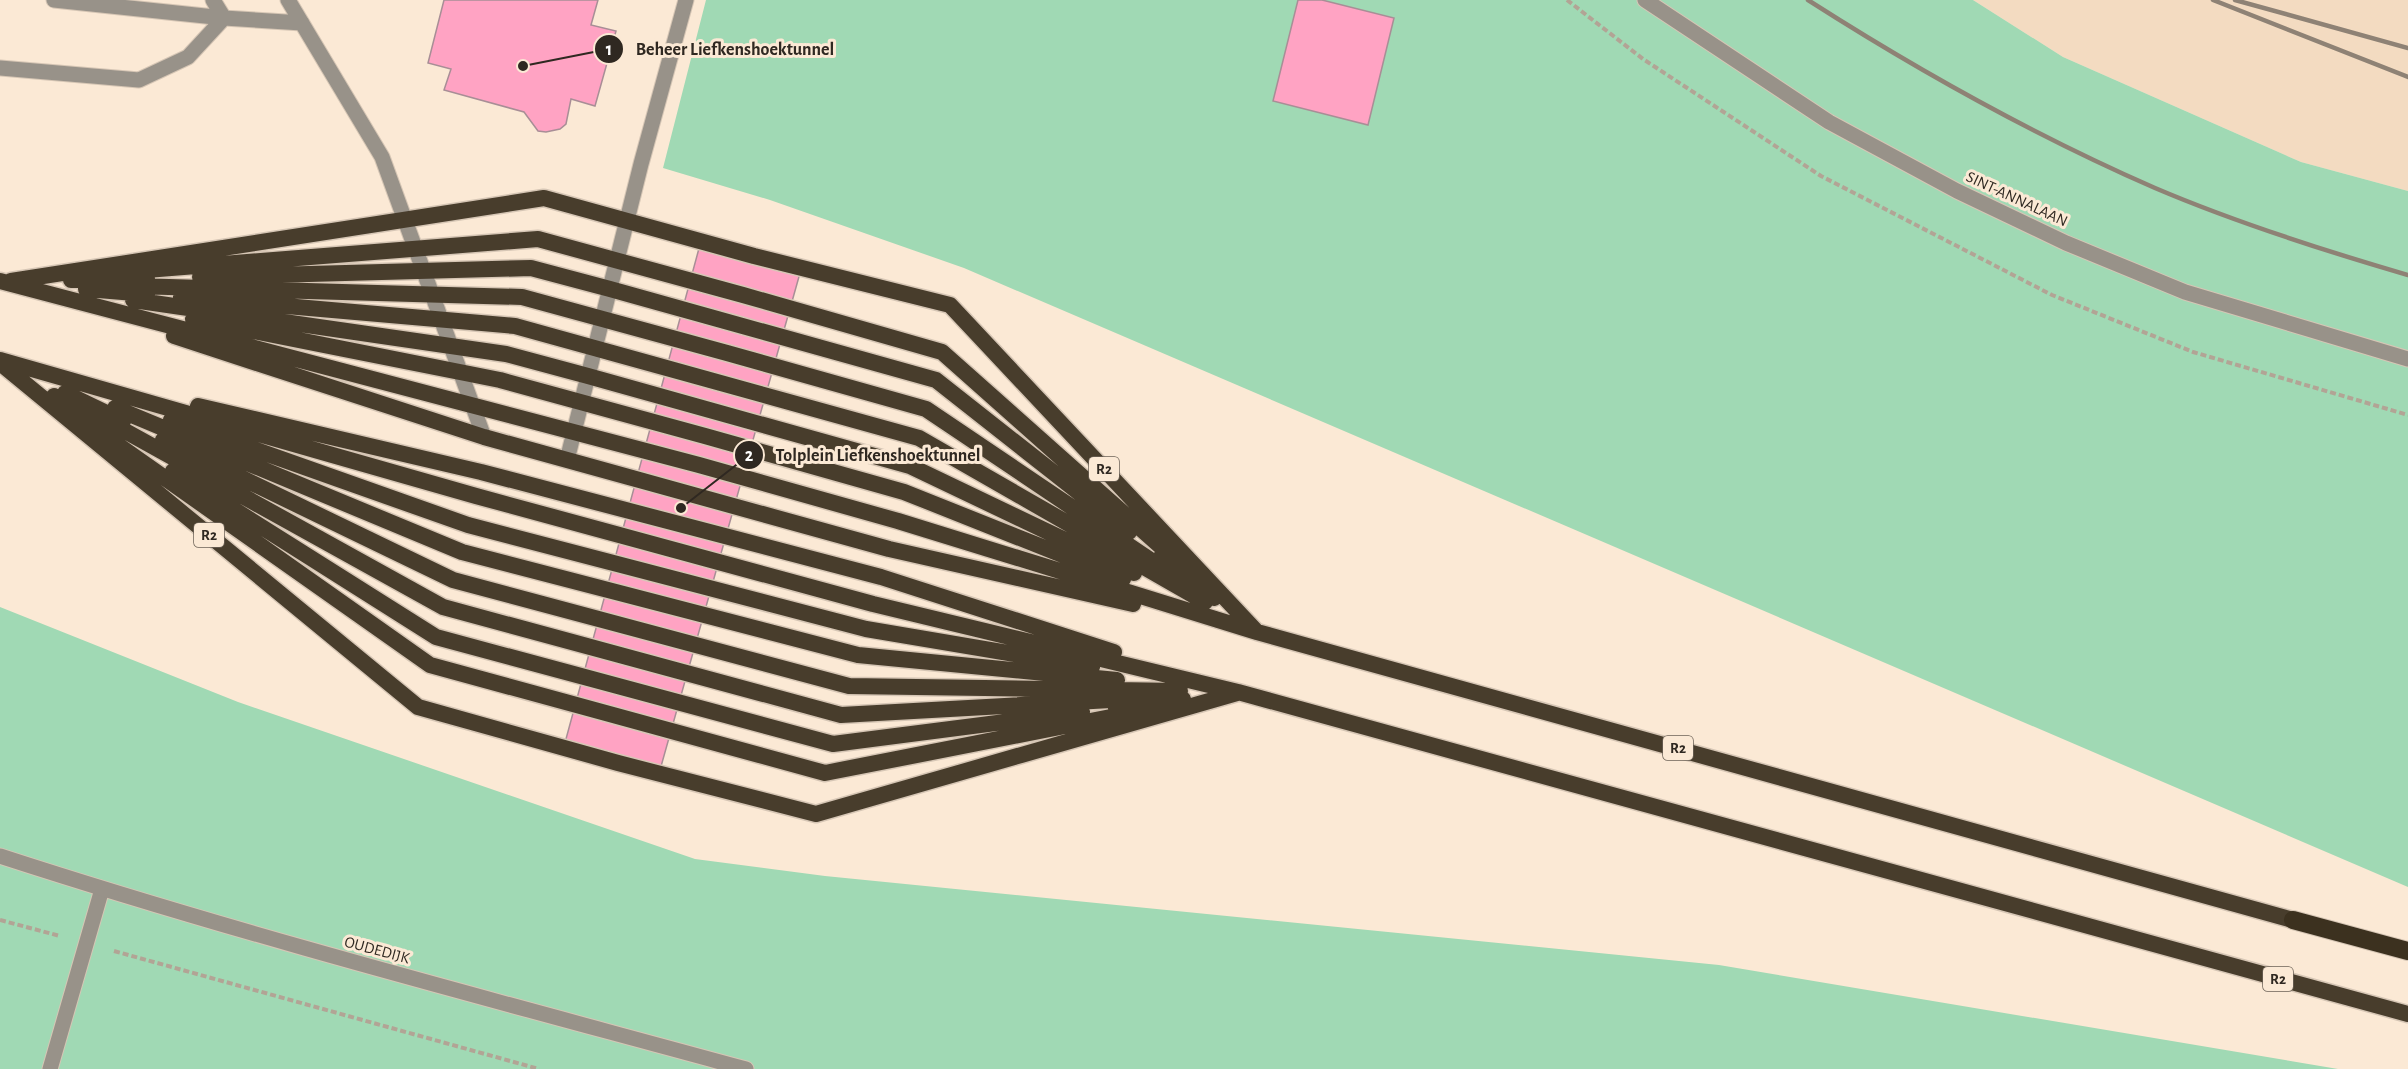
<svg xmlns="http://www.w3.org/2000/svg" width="2408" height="1069" font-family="'Alegreya Sans',sans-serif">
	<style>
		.built { fill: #f3dbc1 }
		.green { fill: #a0d9b4 }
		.building { fill: #ffa3c3; stroke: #a88e96; stroke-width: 1.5 }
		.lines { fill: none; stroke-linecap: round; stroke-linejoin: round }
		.service-casing { stroke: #d6c6b5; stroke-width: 17 }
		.tertiary-casing { stroke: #d6c6b5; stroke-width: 17 }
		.trunk-casing { stroke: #d6c6b5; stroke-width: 19 }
		.motorway-casing { stroke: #d6c6b5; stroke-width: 20 }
		.path { stroke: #b2a495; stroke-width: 4; stroke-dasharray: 6 3; stroke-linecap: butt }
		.service { stroke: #989289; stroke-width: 15 }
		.tertiary { stroke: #989289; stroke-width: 15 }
		.trunk { stroke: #483d2c; stroke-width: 16 }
		.motorway { stroke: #3c311f; stroke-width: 18 }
		.rail { stroke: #8e8275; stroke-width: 4.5 }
		.labels { text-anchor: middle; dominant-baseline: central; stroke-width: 6; stroke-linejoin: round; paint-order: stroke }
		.shield { fill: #fbe9d5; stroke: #6c6257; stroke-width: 1.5 }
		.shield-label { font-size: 15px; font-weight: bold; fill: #2f2821 }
		.street-label { font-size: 16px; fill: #2f2821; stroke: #fbe9d5 }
		.leader { fill: none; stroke: #2f2821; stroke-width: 2 }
		.callout-dot { fill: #2f2821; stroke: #fbe9d5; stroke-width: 2 }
		.mark-label { font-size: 18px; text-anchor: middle; font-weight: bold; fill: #fff }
		.callout-label { font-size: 18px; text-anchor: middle; font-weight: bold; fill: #2f2821; stroke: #fbe9d5; stroke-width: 6; stroke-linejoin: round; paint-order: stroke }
	</style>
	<rect width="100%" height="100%" fill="#fbe9d5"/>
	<path class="built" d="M1973,0h435v191l-107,-29 -238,-105z"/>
	<path class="green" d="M706,0h1267l90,57 238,105 107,29v696l-1444,-619 -194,-68 -107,-32z
		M0,607l238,95 457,157 130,17 894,89 619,104h-2338z"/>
	<path class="building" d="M444,0h154l-7,25 25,6 -21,75 -24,-7 -5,25 -6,5 -14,3 -8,-1 -14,-19 -80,-22 7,-21 -23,-6z
		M1298,0h24l72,18 -26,107 -95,-24z
		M701,241l101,25 -144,511 -95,-27z"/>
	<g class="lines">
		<defs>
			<path id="service" d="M54,0l170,18 78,5
				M288,0l94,157 102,280
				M0,68l139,12 49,-23 36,-39 -11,-18
				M567,460l74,-296 45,-164
				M50,1069l52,-180"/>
			<path id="tertiary" d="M1645,0l184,122 128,69 109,52 119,49 223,67
				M0,856c246,80 497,145 746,213"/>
			<path id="trunk" d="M134,271l404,-32 205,56 199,57 234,208
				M200,277l331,-9 79,21 326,91 193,152
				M71,280l76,-2
				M0,281l699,184 199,56 359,111 1036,288
				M11,281l533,-83 210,58 196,49 305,325
				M134,286l388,11 205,56 199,56 242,163
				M86,289l61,5
				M181,297l334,29 404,112 286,164
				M133,300l373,54 82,22 322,90 224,107
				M193,319l307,61 205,56 199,56 219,87
				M174,336l310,101 405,112 244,55
				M0,360l476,136 397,108 365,88 1170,322
				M0,363l418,344 200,56 198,51 421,-121
				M65,393l58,28
				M54,396l62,39
				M198,406l283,66 400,105 233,75
				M115,408l347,144 396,103 259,25
				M171,420l297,105 398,104 226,38
				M107,421l336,186 398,108 288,-16
				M101,433l329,232 395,108 306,-60
				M163,440l290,140 396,106 331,5
				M173,471l263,166 397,107 249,-32
				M1161,557l53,41
				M1116,708l67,-9"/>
			<path id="motorway" d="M2293,920l115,31"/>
		</defs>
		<use href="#service" class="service-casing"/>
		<use href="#tertiary" class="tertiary-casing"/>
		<use href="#trunk" class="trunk-casing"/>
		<use href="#motorway" class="motorway-casing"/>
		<path class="path" d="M1567,0l76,59 178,117 231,119 141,57 215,63
			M0,920l60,16
			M114,951l425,118"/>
		<use href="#service" class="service"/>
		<use href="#tertiary" class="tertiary"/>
		<use href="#trunk" class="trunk"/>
		<use href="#motorway" class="motorway"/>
		<path class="rail" d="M1808,0c111,71 226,135 347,188 82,35 167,62 253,87
			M2213,0l195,77
			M2235,0l173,48"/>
	</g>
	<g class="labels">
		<g class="shield">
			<rect x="1089" y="457" width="30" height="24" rx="4.5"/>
			<rect x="194" y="523" width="30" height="24" rx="4.5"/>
			<rect x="1663" y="736" width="30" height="24" rx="4.5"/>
			<rect x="2263" y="967" width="30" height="24" rx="4.5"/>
		</g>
		<g class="shield-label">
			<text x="1104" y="469">R2</text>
			<text x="209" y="535">R2</text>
			<text x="1678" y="748">R2</text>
			<text x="2278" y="979">R2</text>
		</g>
		<g class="street-label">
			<text transform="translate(2017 199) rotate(25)">SINT-ANNALAAN</text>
			<text transform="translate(377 950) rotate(15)">OUDEDIJK</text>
		</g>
	</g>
	<path class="leader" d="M523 66L609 49M681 508L749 455"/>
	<g class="callout-dot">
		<circle cx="523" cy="66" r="6"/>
		<circle cx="681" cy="508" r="6"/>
		<circle cx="609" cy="49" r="15"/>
		<circle cx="749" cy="455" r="15"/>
	</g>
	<g class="mark-label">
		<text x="609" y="55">1</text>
		<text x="749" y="461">2</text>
	</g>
	<g class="callout-label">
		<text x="735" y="55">Beheer Liefkenshoektunnel</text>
		<text x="878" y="461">Tolplein Liefkenshoektunnel</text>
	</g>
</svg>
